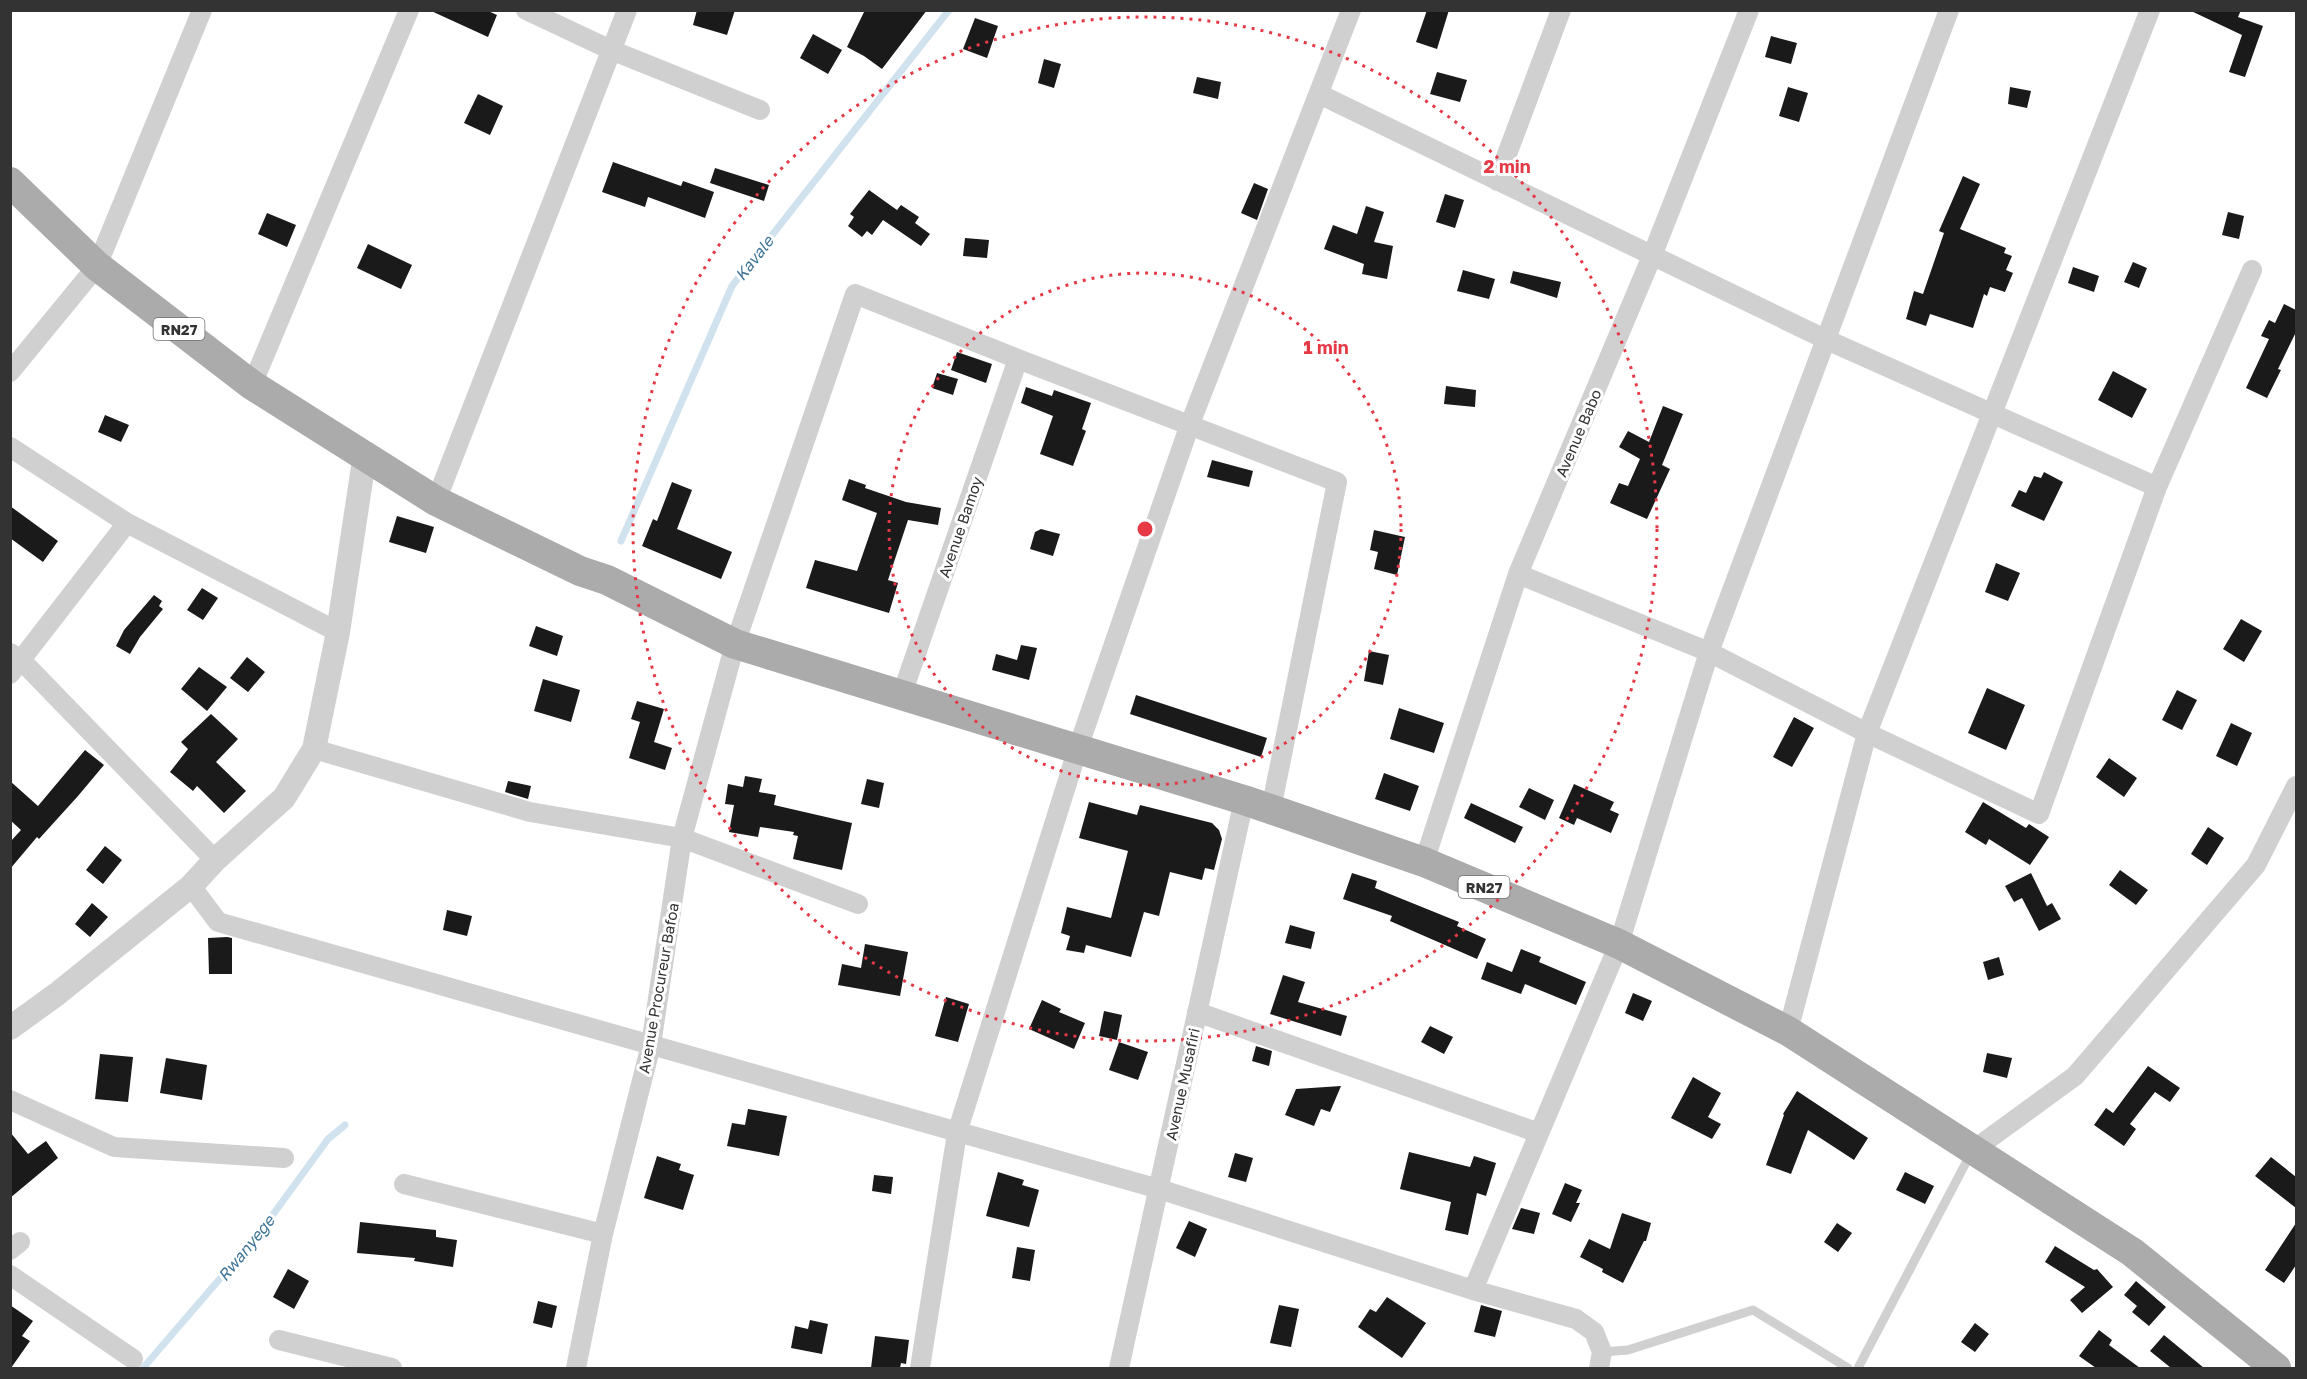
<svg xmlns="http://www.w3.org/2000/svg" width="2307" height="1379" font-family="'Golos Text',sans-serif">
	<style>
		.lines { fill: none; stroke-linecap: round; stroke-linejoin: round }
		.stream { stroke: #cfe2ee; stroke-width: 7 }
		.building { fill: #1a1a1a }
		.service { stroke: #d0d0d0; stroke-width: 9 }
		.minor { stroke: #d0d0d0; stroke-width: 20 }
		.tertiary { stroke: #d0d0d0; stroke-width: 24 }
		.primary { stroke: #ababab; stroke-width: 30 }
		.ring { fill: none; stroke: #e63946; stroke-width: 3; stroke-dasharray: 3 6 }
		.labels { text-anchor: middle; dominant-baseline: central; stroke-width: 6; stroke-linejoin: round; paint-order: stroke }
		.shield { fill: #fff; stroke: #707070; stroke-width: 1.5 }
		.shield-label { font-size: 14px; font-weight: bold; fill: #333 }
		.street-label { font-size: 15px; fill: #333; stroke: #fff }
		.water-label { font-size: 16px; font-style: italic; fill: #3f7597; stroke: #fff }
		.centre { fill: #e63946; stroke: #fff; stroke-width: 3 }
		.ring-label { font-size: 18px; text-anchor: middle; font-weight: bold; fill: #e63946; stroke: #fff; stroke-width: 6; stroke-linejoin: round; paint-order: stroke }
	</style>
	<rect width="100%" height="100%" fill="#fff"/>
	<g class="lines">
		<path class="stream" d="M621,541l111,-255 217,-276
			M143,1368l118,-137 67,-92 17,-14"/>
	</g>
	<path class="building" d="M429,10h57l11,5 -9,22z
		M697,10h38l-8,25 -34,-10z
		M865,10h62l-45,59 -18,-13 -17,-9z
		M1427,10h22l-12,39 -21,-7z
		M2189,10h52l-3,7 25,9 -18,51 -16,-5 13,-37z
		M975,18l23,8 -11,32 -24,-9z
		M813,34l29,16 -14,24 -28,-16z
		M1771,36l26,7 -6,21 -26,-7z
		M1044,59l17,5 -7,24 -16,-5z
		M1437,72l30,8 -7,22 -30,-8z
		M1197,77l24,5 -3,17 -25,-6z
		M1788,87l20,6 -9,29 -20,-6z
		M2010,87l21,4 -4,17 -19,-4z
		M478,94l25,12 -13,29 -26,-12z
		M613,162l68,24 2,-5 31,11 -9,26 -57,-21 -3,10 -43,-15z
		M715,168l54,17 -5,16 -54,-18z
		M1963,176l17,8 -20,45 46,19 -2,5 8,3 -6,14 7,3 -8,19 -15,-5 -3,9 -3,-2 -11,34 -43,-14 -4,12 -20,-7 8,-28 9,3 21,-61 -5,-2z
		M1254,183l14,6 -11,31 -16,-7z
		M869,190l28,20 4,-5 18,12 -4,6 15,11 -9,12 -38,-26 -11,15 -5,-4 -5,6 -14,-11 6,-9 -4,-3z
		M1445,194l19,6 -9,28 -19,-6z
		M1366,206l18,6 -10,30 19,4 -6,33 -25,-5 2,-10 -40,-15 9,-24 24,9z
		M2228,212l16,4 -5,23 -17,-4z
		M267,213l29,12 -9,22 -29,-13z
		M965,238l24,2 -2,18 -24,-2z
		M368,244l44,21 -11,24 -44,-21z
		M2133,262l14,6 -8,20 -15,-6z
		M2073,267l26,9 -5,16 -26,-9z
		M1463,270l32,9 -6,20 -32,-8z
		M1513,271l48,11 -4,16 -47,-15z
		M2284,304l12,6v22l-18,37 3,1 -14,28 -21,-10 23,-49 -8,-3 8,-16 6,3z
		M957,352l35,12 -6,19 -35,-13z
		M2113,371l34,18 -15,29 -34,-18z
		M937,373l21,6 -5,16 -21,-7z
		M1446,386l30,4 -1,17 -31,-3z
		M1026,387l26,9 2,-6 37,13 -9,26 4,2 -13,35 -33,-12 13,-38 -32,-13z
		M1663,406l20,8 -21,51 8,4 -23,50 -37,-16 9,-20 9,3 12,-27 -21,-12 9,-16 21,11z
		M105,415l24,10 -8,17 -23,-10z
		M1212,460l41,11 -4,16 -42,-10z
		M2044,472l19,10 -19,39 -33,-15 8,-16 7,3 8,-17 7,2z
		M849,479l17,6 -1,3 41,14 35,6 -3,17 -30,-5 -20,60 10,3 -9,30 -83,-25 9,-28 42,11 20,-58 -35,-13z
		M672,482l20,8 -15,39 55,23 -11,27 -79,-33 11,-27 4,2z
		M10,506l48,35 -15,21 -33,-24z
		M397,516l37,11 -8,26 -37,-11z
		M1041,529l19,5 -7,22 -23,-7 5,-17z
		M1374,530l31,7 -8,38 -23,-6 4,-17 -8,-2z
		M1996,563l24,10 -12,28 -23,-9z
		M202,588l16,10 -15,22 -16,-10z
		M154,595l8,6 -3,5 4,3 -23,28 -10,17 -14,-8 8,-16z
		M2241,619l21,12 -18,31 -21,-13z
		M536,626l27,10 -6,20 -28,-10z
		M1021,645l16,3 -8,32 -37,-10 4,-16 21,6z
		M1369,651l20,4 -6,30 -19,-4z
		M247,657l18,15 -17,20 -18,-14z
		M199,667l28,20 -20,24 -26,-22z
		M543,679l37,11 -9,32 -37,-11z
		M1987,688l38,17 -19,45 -38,-17z
		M2177,690l20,10 -15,30 -20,-10z
		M1136,695l131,43 -6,19 -131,-43z
		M637,701l27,8 -10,33 18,6 -7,22 -36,-12 11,-36 -9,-3z
		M1399,708l45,15 -10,30 -44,-14z
		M211,714l27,25 -22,23 30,29 -22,22 -27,-27 -4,5 -23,-19 18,-23 -7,-7z
		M1794,717l20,11 -22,39 -19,-10z
		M2231,723l21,10 -15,33 -21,-10z
		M85,750l19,15 -26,31 -39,43 -2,-2 -27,32v-27l11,-12 -11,-10v-39l28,25z
		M2109,758l28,20 -13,19 -28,-20z
		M1384,773l35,13 -9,25 -35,-12z
		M745,776l17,3 -3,13 17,3 -2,10 78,18 -10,47 -49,-11 5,-23 -5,-1 1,-3 -34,-5 -2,10 -29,-5 5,-27 -9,-1 3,-20 15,3z
		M867,779l17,4 -5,25 -18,-4z
		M508,781l23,5 -3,13 -23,-7z
		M1574,784l40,18 -4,8 9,4 -8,19 -34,-15 -3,7 -15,-7z
		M1529,788l25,12 -9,20 -26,-13z
		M1089,802l48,13 3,-10 72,18 7,7 3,9 -8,31 -9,-2 -3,12 -32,-8 -11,44 -15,-4 -13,45 -45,-12 -2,8 -18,-3 4,-14 -9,-3 6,-26 44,11 17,-67 -49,-13z
		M1983,802l43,26 3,-4 20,13 -19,28 -41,-26 -3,6 -21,-13z
		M1471,803l52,24 -8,16 -51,-25z
		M2208,827l16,11 -17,27 -16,-11z
		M105,846l17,14 -19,24 -17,-14z
		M2120,870l28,20 -12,15 -27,-20z
		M1352,873l25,8 -2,7 84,34 -2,4 29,13 -9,20 -87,-38 2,-5 -49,-17z
		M2031,873l16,33 5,-3 9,16 -22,12 -17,-33 -8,4 -9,-16z
		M92,903l16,14 -18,20 -15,-13z
		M447,910l25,6 -5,20 -24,-6z
		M1290,925l25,7 -4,17 -26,-6z
		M227,937l5,1v36h-23l-1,-36z
		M865,944l43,8 -8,44 -62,-11 4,-21 19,4z
		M1521,949l20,8 -2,5 47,20 -10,23 -51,-21 -4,10 -40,-15 6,-17 25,10z
		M1999,957l5,18 -16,5 -5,-18z
		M1283,975l22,7 -7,20 49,14 -6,20 -71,-22z
		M1633,993l19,8 -9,20 -18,-8z
		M946,997l23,7 -11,38 -23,-6z
		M1042,1000l19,9 -2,3 26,11 -11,26 -45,-20z
		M1104,1011l18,4 -5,25 -18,-4z
		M1430,1026l23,11 -9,17 -23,-12z
		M1119,1042l29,10 -10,28 -29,-10z
		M1256,1046l16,5 -3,15 -17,-5z
		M1987,1053l25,5 -5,20 -24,-6z
		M100,1054l33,3 -5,45 -33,-3z
		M166,1058l41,7 -5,35 -42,-7z
		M2148,1066l32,22 -10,14 -15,-10 -25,32 6,5 -12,17 -30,-21 12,-17 7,5z
		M1693,1077l28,16 -13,24 13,7 -9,15 -41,-21z
		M1341,1086l-11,26 -9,-3 -7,17 -29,-11 11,-26z
		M1797,1091l71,47 -14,22 -46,-30 -17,44 -25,-9 18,-50 -1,-1z
		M748,1109l39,7 -8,40 -52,-10 5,-23 13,2z
		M10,1132l18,22 18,-13 12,17 -48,40z
		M1409,1152l61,15 4,-11 22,7 -10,33 -9,-3 -9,42 -23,-5 6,-28 -51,-13z
		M1235,1153l18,5 -7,24 -18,-5z
		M657,1156l24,8 -2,6 15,5 -11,35 -39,-12z
		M2271,1157l25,20v31l-41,-32z
		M998,1172l26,8 -2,5 17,5 -10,37 -43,-11z
		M1905,1172l29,14 -9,18 -29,-14z
		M874,1175l19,2 -2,17 -19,-3z
		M1565,1183l17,7 -6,13h4l-9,19 -19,-8z
		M1521,1208l19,5 -6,21 -22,-5z
		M1622,1213l29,10 -5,18h-2l-21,42 -21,-11 1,-3 -23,-12 9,-18 21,10z
		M1189,1221l18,8 -12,28 -19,-9z
		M360,1222l76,8v7l21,3 -4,27 -39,-6 1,-3 -58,-5z
		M1837,1223l15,10 -14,19 -14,-10z
		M2296,1223v42l-12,18 -19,-13z
		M2055,1246l39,24 3,-1 16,18 -31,26 -12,-13 15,-13 -40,-25z
		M1017,1247l18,3 -5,31 -18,-3z
		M288,1269l21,12 -15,28 -21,-12z
		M2136,1281l30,26 -17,19 -17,-14 5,-6 -13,-11z
		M1387,1297l39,26 -24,35 -44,-31 12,-18 6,3z
		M538,1301l19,5 -5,22 -19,-5z
		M10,1305l23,16 -11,15 8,5 -19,27z
		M1279,1305l20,4 -8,38 -21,-4z
		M1481,1305l21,6 -7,26 -21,-5z
		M810,1320l18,4 -6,30 -31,-6 4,-22 13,3z
		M1975,1323l14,11 -14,18 -14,-10z
		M2099,1330l13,10 -3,5 31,23h-44l-17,-12z
		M2164,1335l40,33h-33l-21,-17z
		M875,1336l34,4 -3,24 -5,-1 -1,5h-29z"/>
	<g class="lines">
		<path class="service" d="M1602,1352l26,-2 125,-40 95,58
			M1858,1368l113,-215"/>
		<path class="minor" d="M526,10l85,40 149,60
			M1319,94l508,246 330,147
			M1497,181l64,-171
			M10,372l87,-106 105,-256
			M252,385l157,-375
			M10,447l117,76 211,109
			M436,501l191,-491
			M1518,574l191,78 158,81 172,81 118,-327 95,-217
			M10,653l11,7 194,200
			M10,674l117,-151
			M902,694l116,-335
			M314,749l216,63 152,26 176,66
			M1424,862l94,-288 134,-318 97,-246
			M191,886l27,36 941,267 314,101 103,29 18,13 8,20 -3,16
			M1197,1012l342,121
			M1788,1031l79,-298 283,-723
			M10,1100l104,47 170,11
			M1972,1151l103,-75 181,-211 40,-79
			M404,1184l199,50
			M10,1250l10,-8
			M10,1275l123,84
			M1473,1290l146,-346 90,-292 240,-642
			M279,1340l113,28
			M576,1368l27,-134 48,-189 31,-207 53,-194 120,-350 163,65 319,123 -66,327
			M920,1368l37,-235 121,-385 112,-324 161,-414
			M1119,1368l125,-568"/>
		<path class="tertiary" d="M10,1028l47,-34 134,-108 24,-26 69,-62 30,-49 24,-117 27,-178"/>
		<path class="primary" d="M10,182l87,84 155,119 184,116 144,70 27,9 128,64 509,156 180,62 195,82 169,87 344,221 144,116"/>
	</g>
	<g class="ring">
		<circle cx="1145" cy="529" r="256"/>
		<circle cx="1145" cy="529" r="512"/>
	</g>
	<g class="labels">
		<g class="shield">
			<rect x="153.5" y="318" width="51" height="22" rx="4.5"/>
			<rect x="1458.5" y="876" width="51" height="22" rx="4.5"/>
		</g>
		<g class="shield-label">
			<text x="179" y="329">RN27</text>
			<text x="1484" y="887">RN27</text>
		</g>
		<g class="street-label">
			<text transform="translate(1578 433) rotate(-67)">Avenue Babo</text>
			<text transform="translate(960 527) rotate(-71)">Avenue Bamoy</text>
			<text transform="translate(658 988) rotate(-80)">Avenue Procureur Bafoa</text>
			<text transform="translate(1182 1084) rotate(-78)">Avenue Musafiri</text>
		</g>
		<g class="water-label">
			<text transform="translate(754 258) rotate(-52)">Kavale</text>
			<text transform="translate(246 1248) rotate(-51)">Rwanyege</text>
		</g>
	</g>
	<circle cx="1145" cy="529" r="9" class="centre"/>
	<g class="ring-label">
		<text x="1507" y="173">2 min</text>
		<text x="1326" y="354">1 min</text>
	</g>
	<rect width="2307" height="1379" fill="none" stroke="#333333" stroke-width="24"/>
</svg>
